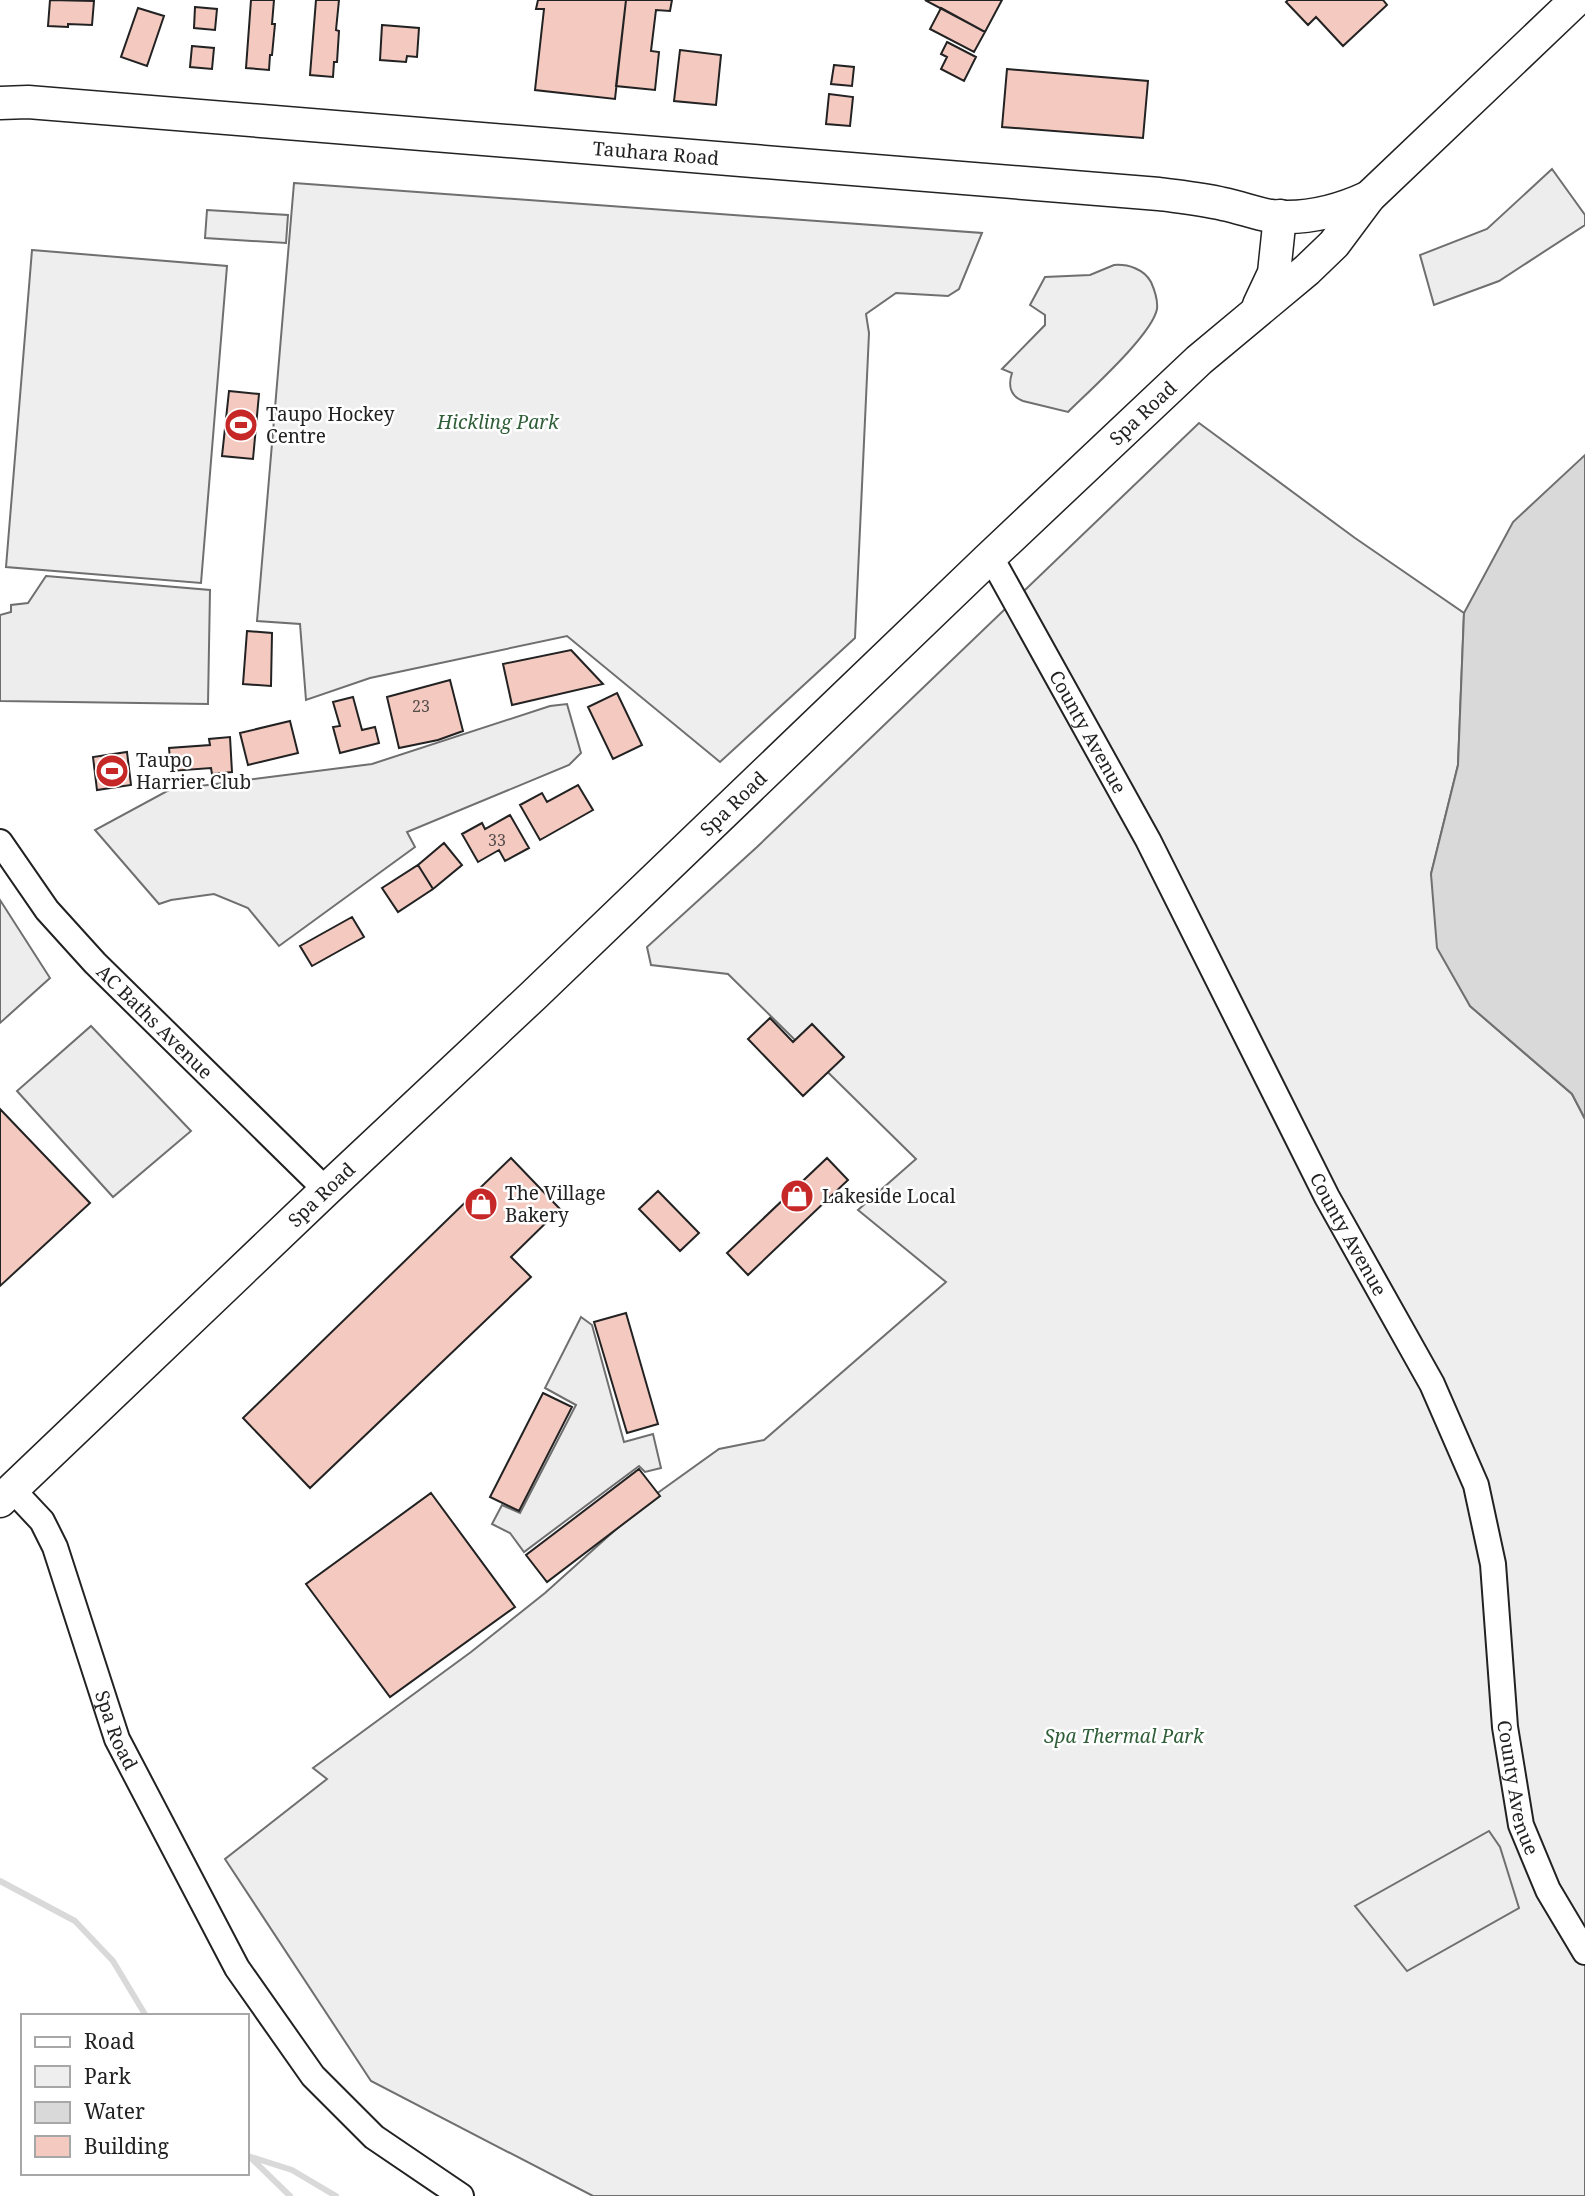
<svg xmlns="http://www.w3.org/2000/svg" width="1585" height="2196" font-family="'Noto Serif',serif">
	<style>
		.green { fill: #eee; stroke: #6f6f6f; stroke-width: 2 }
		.parking { fill: #ededed; stroke: #6f6f6f; stroke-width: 2 }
		.water { fill: #d9d9d9; stroke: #6f6f6f; stroke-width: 2 }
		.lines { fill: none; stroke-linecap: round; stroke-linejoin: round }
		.stream { stroke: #d9d9d9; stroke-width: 6 }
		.building { fill: #f3c9c0; stroke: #222; stroke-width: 2 }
		.minor-casing { stroke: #222; stroke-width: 28 }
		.major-casing { stroke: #222; stroke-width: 35 }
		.minor { stroke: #fff; stroke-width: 24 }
		.major { stroke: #fff; stroke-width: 32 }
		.labels { text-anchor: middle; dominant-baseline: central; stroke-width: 5; stroke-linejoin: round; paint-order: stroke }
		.number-label { font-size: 16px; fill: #564c4a }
		.street-label { font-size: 19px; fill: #222; stroke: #fff }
		.poi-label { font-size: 19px; fill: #222; stroke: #fff; text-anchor: start }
		.park-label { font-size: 19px; font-style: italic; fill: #2f5e38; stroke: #fff }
	</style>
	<rect width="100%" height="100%" fill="#fff"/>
	<path class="green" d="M294,183l688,50 -23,56 -11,7 -52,-3 -30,21 3,19 -14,305 -135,124 -153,-126 -197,42 -64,22 -6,-76 -43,-3z
		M207,210l81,5 -2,28 -81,-5z
		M32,250l195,16 -26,317 -195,-16z
		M1114,265c14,-1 30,4 37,17 4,9 7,18 6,27 -5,26 -68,82 -89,103l-45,-11c-13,-5 -15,-16 -11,-28l-10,-4 43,-44v-10l-15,-10 15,-28 45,-2z
		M1199,423l156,115 109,75 -6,152 -27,109 39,132 102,88 13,25v1077h-992l-222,-115 -146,-222 102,-80 -14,-11 158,-116 74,-59 107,-96 67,-48 45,-9 182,-158 -88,-72 58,-51 -188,-185 -77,-9 -4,-18 110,-100z"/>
	<path class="parking" d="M1552,169l33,46v10l-86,56 -65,24 -14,-50 67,-26z
		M46,576l164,14 -2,114 -208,-3v-86l11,-3v-7l17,-2z
		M567,704l14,49 -12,12 -162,67 8,15 -136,99 -31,-38 -34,-14 -43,6 -12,4 -64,-74 74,-40 203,-26 178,-58z
		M0,900l50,78 -50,45z
		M91,1026l100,105 -78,66 -96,-106z
		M581,1317l11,8 32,117 29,-8 8,34 -16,4 -6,-6 -115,86 -14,-19 -18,-9 10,-19 18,8 56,-108 -31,-17z
		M1489,1831l11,16 19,61 -112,63 -52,-65z"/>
	<path class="water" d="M1585,455v664l-13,-25 -102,-88 -33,-58 -6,-74 27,-109 6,-152 49,-91z"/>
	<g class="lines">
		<path class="stream" d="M0,1881l75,40 38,40 33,55
			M248,2156l44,14 44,26
			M251,2158l39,38"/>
	</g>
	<path class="building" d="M50,0l44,1 -2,24 -24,-1v3l-20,-1z
		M251,0h23l-2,24h3l-3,31h-2l-1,15 -23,-2z
		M316,0h23l-3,30 3,1 -2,31h-3l-1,15 -23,-2z
		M538,0h88l-11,99 -80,-9 9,-81h-8z
		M626,0h46l-2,11 -14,-1 -5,41 8,1 -4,38 -39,-4z
		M925,0h77l-17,32z
		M1288,0h95l4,5 -44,41 -27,-29 -8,8 -22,-23z
		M195,7l22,2 -2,21 -21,-2z
		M138,8l26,8 -17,50 -26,-9z
		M941,8l44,24 -11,20 -44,-23z
		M382,25l37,3 -2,29 -10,-1 -1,6 -26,-2z
		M947,42l29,15 -12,24 -23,-12 6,-12 -6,-3z
		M192,46l22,2 -2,21 -22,-2z
		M680,50l41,5 -5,50 -42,-4z
		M834,65l20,2 -2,19 -21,-2z
		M1007,69l141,12 -5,57 -141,-11z
		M829,94l24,3 -3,29 -24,-2z
		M229,391l30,3 -6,65 -31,-3z
		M247,631l25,2 -1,53 -28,-2z
		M571,650l32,34 -91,21 -9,-41z
		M450,680l13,51 -25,9 -39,8 -12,-51z
		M617,693l25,52 -29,14 -25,-52z
		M353,697l9,33 13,-3 4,16 -39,10 -7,-26 7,-1 -7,-24z
		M290,721l8,32 -50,12 -8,-32z
		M230,737l2,35 -20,2 -1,-6 -40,3 -2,-23 41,-3 -1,-6z
		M127,752l4,33 -34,5 -4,-33z
		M578,785l15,25 -53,30 -20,-35 22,-12 5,9z
		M510,815l19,33 -24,13 -6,-11 -21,12 -16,-28 20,-11 3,6z
		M444,843l18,22 -29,24 -15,-24z
		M418,865l15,24 -35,23 -16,-24z
		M352,917l12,20 -52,29 -12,-20z
		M770,1018l23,24 19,-18 32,33 -41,39 -55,-57z
		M0,1109l90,94 -90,83z
		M511,1158l49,51 -49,48 20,20 -221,211 -67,-70z
		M827,1158l21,22 -100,95 -21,-22z
		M658,1191l41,42 -19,18 -41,-42z
		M626,1313l32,111 -31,9 -33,-111z
		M543,1393l29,14 -53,104 -29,-14z
		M639,1469l21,27 -113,86 -21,-27z
		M431,1493l84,114 -125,90 -84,-113z"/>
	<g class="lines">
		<defs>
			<g id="minor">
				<path id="s1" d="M987,560l11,10 150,270 179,357 105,187 44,101 17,79 12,163 16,98 27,65 37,62"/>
				<path id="s2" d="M0,842l47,68 48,53 231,227"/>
				<path id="s3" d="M12,1489l30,32 13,26 62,192 120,229 76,108 61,61 87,59"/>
			</g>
			<g id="major">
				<path id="s4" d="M0,103l28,-1 1131,92c22,3 43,5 64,10 16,3 31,9 47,12 35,4 67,-4 99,-19"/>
				<path d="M1259,305l15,-32 6,-57"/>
				<path id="s5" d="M0,1501l326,-311 208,-195 453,-435 212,-200 108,-90 27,-26 35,-47 207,-197"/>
			</g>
		</defs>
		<use href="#minor" class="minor-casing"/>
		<use href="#major" class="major-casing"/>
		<use href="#minor" class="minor"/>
		<use href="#major" class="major"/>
	</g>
	<defs>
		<symbol id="stadium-disc" viewBox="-11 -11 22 22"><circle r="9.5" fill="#c62828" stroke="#fff"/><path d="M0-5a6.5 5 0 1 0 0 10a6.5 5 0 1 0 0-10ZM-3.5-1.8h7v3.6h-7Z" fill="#fff"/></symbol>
		<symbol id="shop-disc" viewBox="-11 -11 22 22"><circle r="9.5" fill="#c62828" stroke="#fff"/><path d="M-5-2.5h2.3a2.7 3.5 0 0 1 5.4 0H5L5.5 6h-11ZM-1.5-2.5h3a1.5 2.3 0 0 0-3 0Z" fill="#fff"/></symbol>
	</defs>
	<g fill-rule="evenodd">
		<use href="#stadium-disc" x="222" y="406" width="38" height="38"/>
		<use href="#stadium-disc" x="93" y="752" width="38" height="38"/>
		<use href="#shop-disc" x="778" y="1177" width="38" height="38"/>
		<use href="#shop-disc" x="462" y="1185" width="38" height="38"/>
	</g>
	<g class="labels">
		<g class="number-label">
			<text x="421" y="706">23</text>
			<text x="497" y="840">33</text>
		</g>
		<g class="street-label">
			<text stroke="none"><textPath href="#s4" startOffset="658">Tauhara Road</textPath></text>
			<text stroke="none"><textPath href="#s5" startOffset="1578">Spa Road</textPath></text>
			<text stroke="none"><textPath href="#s1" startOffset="200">County Avenue</textPath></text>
			<text stroke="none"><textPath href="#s5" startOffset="1012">Spa Road</textPath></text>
			<text stroke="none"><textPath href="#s2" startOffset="238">AC Baths Avenue</textPath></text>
			<text stroke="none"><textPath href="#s5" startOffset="444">Spa Road</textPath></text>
			<text stroke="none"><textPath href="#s1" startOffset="766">County Avenue</textPath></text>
			<text stroke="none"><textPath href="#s3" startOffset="266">Spa Road</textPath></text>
			<text stroke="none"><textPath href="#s1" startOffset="1354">County Avenue</textPath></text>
		</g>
		<g class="poi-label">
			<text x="266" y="414">Taupo Hockey<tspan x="266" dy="22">Centre</tspan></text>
			<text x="136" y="760">Taupo<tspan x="136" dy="22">Harrier Club</tspan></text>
			<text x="505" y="1193">The Village<tspan x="505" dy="22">Bakery</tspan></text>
			<text x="822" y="1196">Lakeside Local</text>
		</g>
		<g class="park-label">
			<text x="498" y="422">Hickling Park</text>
			<text x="1124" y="1736">Spa Thermal Park</text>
		</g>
	</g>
	<rect x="21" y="2014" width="228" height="161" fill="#ffffff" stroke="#a7a7a7" stroke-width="2"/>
	<rect x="35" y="2037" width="35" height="10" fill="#ffffff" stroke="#a7a7a7" stroke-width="2"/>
	<text x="84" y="2049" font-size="21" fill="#222222">Road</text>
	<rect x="35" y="2066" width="35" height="21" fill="#eeeeee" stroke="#a7a7a7" stroke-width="2"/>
	<text x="84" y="2084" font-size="21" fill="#222222">Park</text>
	<rect x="35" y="2102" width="35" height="21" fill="#d9d9d9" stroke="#a7a7a7" stroke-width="2"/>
	<text x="84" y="2119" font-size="21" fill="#222222">Water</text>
	<rect x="35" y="2136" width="35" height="21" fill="#f3c9c0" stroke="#a7a7a7" stroke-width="2"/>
	<text x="84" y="2154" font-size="21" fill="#222222">Building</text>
</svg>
